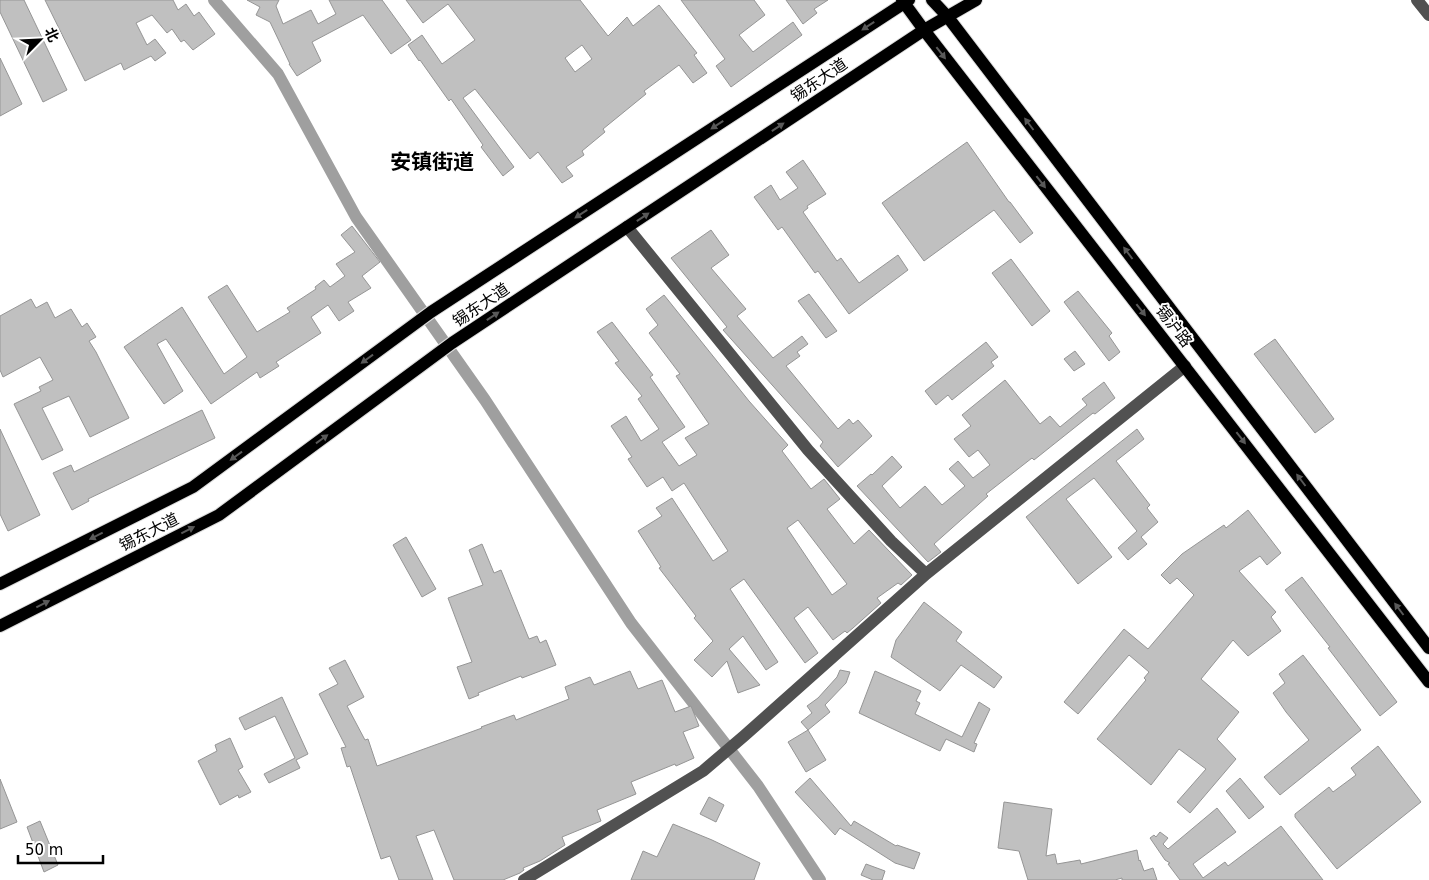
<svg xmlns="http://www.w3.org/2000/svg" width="1429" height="880" font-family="'DejaVu Sans','Noto Sans SC',sans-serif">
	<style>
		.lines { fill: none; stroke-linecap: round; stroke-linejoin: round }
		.canal { stroke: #9f9f9f; stroke-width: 12 }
		.building { fill: #c0c0c0; stroke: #959595; fill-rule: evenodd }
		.major-casing { stroke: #dbdbdb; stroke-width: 14 }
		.minor { stroke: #515151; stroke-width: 12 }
		.major { stroke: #000; stroke-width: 12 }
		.oneway { fill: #595959 }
		.labels { text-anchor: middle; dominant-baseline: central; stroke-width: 4; stroke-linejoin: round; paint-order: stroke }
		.street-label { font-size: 16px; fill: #000; stroke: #fff }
		.district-label { font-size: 21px; font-weight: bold; fill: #000; stroke: #fff }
	</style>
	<rect width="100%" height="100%" fill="#fff"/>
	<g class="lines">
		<path class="canal" d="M214,0l64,74 78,143 129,183 146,223 127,163 62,94"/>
	</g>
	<path class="building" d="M0,0h24l43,90 -24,12 -43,-90z
		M45,0h128l5,10 8,-6 8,12 5,-4 16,22 -22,16 -9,-10 -3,2 -9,-13 -5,4 -15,-18 -16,8 11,22 8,-6 11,14 -11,8 -4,-5 -27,14 -3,-7 -36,18z
		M247,0h32l-3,6 7,18 28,-14 7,14 18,-10 -7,-14h53l29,40 -20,14 -28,-39 -51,27 9,19 -24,15 -8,-12h1l-20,-42 -14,-7 4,-8z
		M406,0h174l28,36 19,-19 6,9 26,-21 38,48 -3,2 13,18 -14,10 -14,-18 -35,26 2,3 -43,35 2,3 -23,19 2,4 -18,12 7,9 -11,7 -24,-31 -8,7 -55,-70 -12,9 51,69 -11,9 -22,-29 2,-2 -32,-46 -2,2 -29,-41 -1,1 -11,-16 14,-10 20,29 33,-24 -27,-36 -25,19zM582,45l10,14 -17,13 -10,-14z
		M681,0h73l11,15 -26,20 14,17 40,-30 9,13 -71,52 -15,-21 9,-7z
		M786,0h42l-14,9 3,4 -14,11z
		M0,58l22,46 -22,12z
		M967,142l42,60h1l23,31 -13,10 -26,-33 -70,51 -42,-58z
		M803,160l23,34 -19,12 1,2 -5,4 34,49 4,-3 18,25 39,-28 10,15 -59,44 -31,-43 -3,2 -33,-46 -4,3 -24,-33 17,-12 9,15 18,-12 -12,-16z
		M352,226l28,36 -18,14 9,12 -23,14 6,9 -15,10 -11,-16 -17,12 10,16 -45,29 3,4 -19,12 -3,-6 -46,32 -45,-65 -9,5 26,47 -19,13 -40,-57 58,-40 42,67 23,-17 -39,-60 19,-12 30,47 33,-20 -3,-4 29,-19 -1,-2 9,-7 6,7 15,-11 -9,-12 19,-12 -14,-17z
		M711,230l18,25 -18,13 35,41 -9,7 36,42 29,-22 6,8 -11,8 3,4 -14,10 52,63 11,-10 4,5 5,-4 14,16 -34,31 -18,-21 3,-4 -100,-112 4,-3 -56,-69z
		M1011,259l39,52 -18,15 -40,-53z
		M1078,291l34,42 -3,3 11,16 -11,9 -45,-59z
		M809,294l28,37 -11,7 -28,-37z
		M664,295l85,106 39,44 -6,6 29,38 13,-10 16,20 -13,10 27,35 15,-14 43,45 -11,10 -3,-2 -21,15 4,5 -28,25 -6,5 -2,-2 -12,9 -25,-33 -14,11 24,35 -13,10 -61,-84 -14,10 48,73 -12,8 -23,-34 -14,13 31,36 -22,8 -11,-32 -15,16 -18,-17 19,-19 -19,-23 2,-2 -37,-48 2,-1 -23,-36 24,-15 -6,-8 16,-10 41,63 15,-10 -44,-68 -12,8 -9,-14 -16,10 -19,-28 4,-2 -21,-31 15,-10 15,25 18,-12 -21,-30 4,-3 -27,-33 4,-2 -22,-29 15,-10 41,53 -3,2 35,50 -23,15 17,24 18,-11 -12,-17 24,-14 -33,-48 4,-2 -31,-41 9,-8 -12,-16zM798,520l49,64 -15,11 -45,-67z
		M31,299l5,9 11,-6 8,16 16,-9 11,18 5,-4 9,14 -7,4 7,11 33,66 -39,19 -21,-41 -27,12 21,42 -21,10 -28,-56 27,-13 -2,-4 14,-7 -13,-23 -37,20 -3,-7v-54z
		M1275,339l59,80 -19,14 -61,-79z
		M986,342l12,15 -7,5 3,4 -42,34 -4,-5 -12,10 -11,-14z
		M1075,351l10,13 -11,7 -10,-12z
		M1005,380l35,44 10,-8 10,11 27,-22 -5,-6 22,-17 11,16 -20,16 -2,-1 -59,47 -2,-2 -46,36 2,2 -54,48 7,8 -13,10 -71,-76 14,-12 1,1 20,-19 10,11 -20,19 18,22 25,-22 17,19 23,-19 -16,-17 9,-8 15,17 17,-13 -12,-15 -9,7 -15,-18 17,-13 -9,-11z
		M202,410l13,28 -127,61 1,2 -17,9 -19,-37 18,-8 3,7z
		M0,429l40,86 -32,16 -8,-17z
		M1137,429l7,10 -28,22 34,44 -3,3 11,14 -17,15 6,7 -19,16 -10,-12 19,-17 -43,-53 -28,21 46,58 -34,27 -52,-67z
		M1248,510l33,43 -14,12 -7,-9 -21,15 37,41 -5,5 10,14 -33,25 -15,-16 -32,39 38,33 -22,27 19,20 -46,54 -13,-11 29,-33 -27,-20 -28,36 -54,-46 49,-59 -2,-2 5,-6 -20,-17 -51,59 -14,-12 60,-73 24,20 46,-54 -17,-17 -7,6 -9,-9 21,-21 42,-29 2,3z
		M406,537l30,52 -14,8 -29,-52z
		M482,544l12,29 7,-3 28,69 8,-3 3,7 6,-3 10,25 -34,13 -1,-2 -43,17 1,2 -10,4 -12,-32 15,-5 -24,-64 35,-13 -14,-35z
		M1302,577l95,125 -17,14 -52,-68 2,-1 -45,-57z
		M924,602l38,30 -6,9 46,36 -8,11 -33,-23 -21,26 -49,-34 5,-17z
		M1303,655l58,75 -81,65 -16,-18 45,-37 -23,-28 -13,-19 12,-10 -6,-9z
		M345,660l19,37 -17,9 18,34 3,-1 9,27 105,-38 -1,-1 33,-12 2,5 53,-21 -4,-12 25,-10 4,8 36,-14 8,18 24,-9 13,32 16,-6 8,20 -16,6 11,26 -18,8 -1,-2 -44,18 5,12 -39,16 4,11 -39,16 3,8 -25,16 -17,7 1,2 -4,3 -17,7h-49l-20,-50 -18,6 17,44h-34l-9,-24 -9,3 -31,-93 -3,1 -6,-19 5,-1 -27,-53 19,-10 -9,-16z
		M840,670l10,2 -4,11 -21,22 5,7 -22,18 -7,-8 11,-9 -5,-7 11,-8 19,-21z
		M875,671l46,20 -5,10 4,2 -5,11 47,23 17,-35 11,7 -16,34 3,1 -3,8 -28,-13 -6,12 -81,-38z
		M282,697l26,57 -12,6 4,8 -31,15 -5,-9 31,-16 -20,-42 -30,14 -6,-12z
		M808,730l18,30 -20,12 -18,-30z
		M230,738l13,29 -5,3 13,22 -12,6 -1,-3 -18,10 -22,-44 19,-10 -2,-6z
		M1378,746l43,56 -84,67 -42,-52v-3l34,-27 4,5 23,-17 -5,-7z
		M810,778l41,48 3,-5 42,25 1,-1 23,8 -6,16 -19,-6 -55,-35 -5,7 -40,-43z
		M1240,778l24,29 -15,12 -23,-28z
		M0,779l17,43 -17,7z
		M709,797l15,8 -8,17 -16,-8z
		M1004,802l48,7 -6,47 9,-2 2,10 23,-4 1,4 56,-14 2,11 1,-1 4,11 9,-3 4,12h-35v-2l-7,2h-87l-9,-29 -21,-3z
		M1217,808l19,24 -43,32 10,14 22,-16 3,4 53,-40 42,54h-143l-12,-16 2,-1 -5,-3 -15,-22 4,-3 2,2 4,-5 8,6 -5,6 5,5z
		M40,821l18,44 -14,7 -17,-45z
		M673,824l39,16 48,23 -6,17h-123l12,-29 14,6z
		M866,864l19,7 -3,9h-9l-12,-5z"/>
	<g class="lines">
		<defs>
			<path id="major" d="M902,0l22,30 505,652
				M932,0l15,16 482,632
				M0,584l193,-97 238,-175 478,-312
				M0,626l219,-111 233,-172 472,-313 52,-30"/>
		</defs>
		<use href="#major" class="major-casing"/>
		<path class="minor" d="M1417,0l12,15
			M627,227l181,223 83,91 35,33
			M524,880l179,-109 41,-35 182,-162 259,-208"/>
		<use href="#major" class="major"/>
	</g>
	<defs><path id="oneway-solid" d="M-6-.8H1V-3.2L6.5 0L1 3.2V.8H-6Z" transform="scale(1.25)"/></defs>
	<g class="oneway">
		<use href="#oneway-solid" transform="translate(868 26) rotate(147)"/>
		<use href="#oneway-solid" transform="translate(941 53) rotate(52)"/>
		<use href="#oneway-solid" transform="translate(1029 124) rotate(-127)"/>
		<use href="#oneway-solid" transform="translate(717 125) rotate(147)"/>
		<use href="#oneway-solid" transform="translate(778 127) rotate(-34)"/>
		<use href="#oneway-solid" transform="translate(1041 182) rotate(52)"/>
		<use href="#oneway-solid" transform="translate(581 214) rotate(147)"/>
		<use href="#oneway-solid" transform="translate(643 217) rotate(-34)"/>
		<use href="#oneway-solid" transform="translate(1128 253) rotate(-127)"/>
		<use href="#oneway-solid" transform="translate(1141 310) rotate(52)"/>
		<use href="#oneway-solid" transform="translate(493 316) rotate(-34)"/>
		<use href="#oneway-solid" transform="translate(367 359) rotate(144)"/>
		<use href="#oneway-solid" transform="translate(1241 438) rotate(52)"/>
		<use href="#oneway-solid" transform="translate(322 439) rotate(-36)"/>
		<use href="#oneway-solid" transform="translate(236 456) rotate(144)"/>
		<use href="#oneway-solid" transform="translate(1301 480) rotate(-127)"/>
		<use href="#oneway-solid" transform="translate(188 530) rotate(-27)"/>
		<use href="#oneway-solid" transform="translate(96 536) rotate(153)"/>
		<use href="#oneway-solid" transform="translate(43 604) rotate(-27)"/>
		<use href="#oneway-solid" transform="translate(1399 609) rotate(-127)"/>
	</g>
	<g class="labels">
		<g class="street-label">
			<text transform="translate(819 80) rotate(-34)">锡东大道</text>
			<text transform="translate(481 305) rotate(-34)">锡东大道</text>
			<text transform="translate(1174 326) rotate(52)">锡沪路</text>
			<text transform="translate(149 532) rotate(-27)">锡东大道</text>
		</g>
		<g class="district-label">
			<text x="432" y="162">安镇街道</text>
		</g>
	</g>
	<g transform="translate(40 40) rotate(66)" stroke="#ffffff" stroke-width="4" paint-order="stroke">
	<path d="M0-4L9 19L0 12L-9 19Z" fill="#000000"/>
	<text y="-8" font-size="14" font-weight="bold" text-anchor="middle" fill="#000000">北</text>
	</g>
	<path d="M18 855v8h85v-8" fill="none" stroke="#000000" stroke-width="2.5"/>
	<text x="25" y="855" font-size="15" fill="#000000" stroke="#ffffff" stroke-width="4" paint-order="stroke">50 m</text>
</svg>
